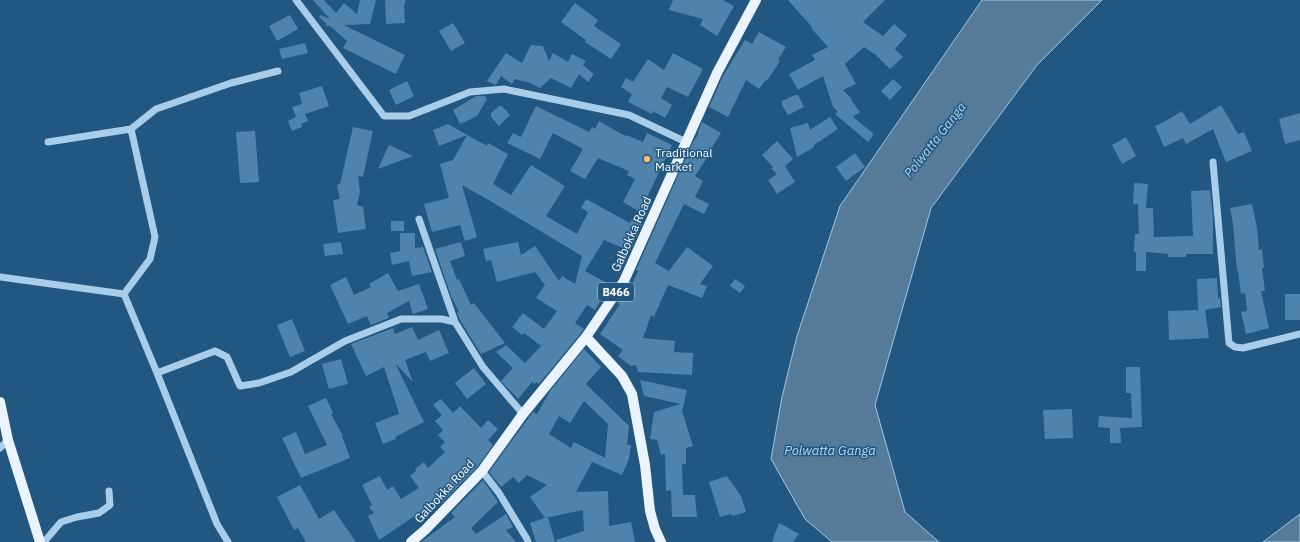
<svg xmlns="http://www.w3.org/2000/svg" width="1300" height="542" font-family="'IBM Plex Sans',sans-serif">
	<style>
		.water { fill: #567b99; stroke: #9dc9e9 }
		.building { fill: #4f83ac; fill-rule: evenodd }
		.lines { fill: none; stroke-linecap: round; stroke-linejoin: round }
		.minor { stroke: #a9cce8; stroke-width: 7 }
		.major { stroke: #ebf4fd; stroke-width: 10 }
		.poi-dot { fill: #f4bc6b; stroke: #225781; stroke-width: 1.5 }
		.labels { text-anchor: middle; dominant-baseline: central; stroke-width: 3; stroke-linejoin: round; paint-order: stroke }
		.shield { fill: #225781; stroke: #bdcdd9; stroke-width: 1 }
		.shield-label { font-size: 11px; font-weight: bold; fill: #fff }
		.poi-label { font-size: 12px; fill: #fff; stroke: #225781; text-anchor: start }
		.street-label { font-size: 12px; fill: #fff; stroke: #225781 }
		.water-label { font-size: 13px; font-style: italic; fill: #b4d6ef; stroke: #225781 }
	</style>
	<rect width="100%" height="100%" fill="#225781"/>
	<path class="water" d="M982,0h120l-65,65 -106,143 -56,197 30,107 34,30h-107l-27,-23 -34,-60 11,-62 15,-61 43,-130z
		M1300,514v28h-37z"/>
	<path class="building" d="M313,0h11l12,13 8,-10 13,11 3,-14h16l-6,24 -26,1 61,30 -9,19 -53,-26 4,-7 -17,-15h-5l2,-2 -8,-7 1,-2 10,4z
		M385,0h21l-2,6 1,17 -19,1z
		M673,0h50l11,6 -17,30 -17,-11 3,-6 -34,-9z
		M788,0h97l-22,22 20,14 11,-12 13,11 -12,14 8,8 -13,12 -14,-14 -12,-8 -19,17 11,20 -13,6 9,9 -1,1 9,12 -7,5 21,17 -6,8 -33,-28 3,-2 -5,-5 -10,-31 -25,14 -9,-16 26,-14 -3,-5 16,-8 -17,-19 1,-1z
		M575,3l23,17 -4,6 27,18 -10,15 -26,-17 1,-2 -25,-18z
		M290,15l8,14 -21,12 -8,-15z
		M453,23l12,20 -14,8 -12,-20z
		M759,32l27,15 -8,13 2,1 -13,20 -1,-1 -7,9 -13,-9 -18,37 -19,-10 14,-31 22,-36 7,4z
		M305,43l3,10 -26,6 -3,-10z
		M531,45l12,1 6,15 4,-8 15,9 4,-8 14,7 -3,4 11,9 -6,8 -9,-8 -8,14 -20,-10 -11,10 -10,-5 -15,-4 -3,5 -11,-8 -5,9 -9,-4 19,-28 16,10z
		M673,53l30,16 -15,28 -21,-10 -6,11 11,7 -7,13 -12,-7 -1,3 -24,-12 4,-8 -11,-7 5,-9 7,4 15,-23 16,11z
		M893,79l9,8 -12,13 -9,-9z
		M407,81l7,15 -18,9 -7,-15z
		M322,86l7,20 -24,8 3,7 -7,3 1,3 -10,4 -4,-10 8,-4 -4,-10 10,-3 -3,-11z
		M795,95h3l6,12 -16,8 -6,-10v-4z
		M476,96h9l2,3 -10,17 -17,8 -7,-14z
		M1221,105l17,29 6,-2 8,19 -26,11 -13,-33 -27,15 -3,-6 -19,9 -9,-21 9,-4 18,-11 8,13z
		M499,106h3l8,9 -11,11 -8,-9v-4z
		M536,106l53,26 3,-5 3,2 4,-8 26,15 1,-1 17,7 4,-9 25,12 -32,67 -17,-10 12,-23 -8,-4 2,-4 -31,-13 -13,21 -15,-8 13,-22 -30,-16 -13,26 -33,-16 6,-10 8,4z
		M1300,113v27l-15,4 -6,-25z
		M830,117l8,12 -24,16v2l-17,10 -7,-29 18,-5 2,7z
		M702,122l19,11 -10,16 1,1 -17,26 8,5 -8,16 14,7 -5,10 -20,-10 -29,59 14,8 18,-24 26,19 -13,18 7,2 -5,12 -34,-13 -14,32 -3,-2 -8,23 32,3 -1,11 19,1 -1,22 -54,-3 -2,-7 -5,1 -13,-10 5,-6 -23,-16 20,-30 -3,-1 6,-9 4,2 11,-25 -2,-1 57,-128 5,-7h-1z
		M448,124l39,22 1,-3 20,11 -15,30 18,11 20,-30 34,21 -19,30 31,18 11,-22 -7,-4 5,-9 44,24 2,-4 10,5 -12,27 -26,-11 -19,31 24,13 -1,2 3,2 -6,9 -2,-1 -8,14 -8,-5 -12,18 9,6 -3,4 -42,51 -3,-2 -1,2 -3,-2 -14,17 -17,-18 12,-13 -17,-16 10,-7 19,18 16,-17 -17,-13 -2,2 -10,-8 11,-14 21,16 13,-18 -21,-13 9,-13 -10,-13 -38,10 -6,-22 -5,1 -3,-12 35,-7 3,13 14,-9 24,35 3,-5 13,8 7,-28 -90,-54 -30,-17 15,52 -12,4 -5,-16 -28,7 -8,-28 25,-6 -9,-34 13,-4 14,-25 -28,11 -6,-16z
		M353,127l20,4 -10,46 -5,-1 2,16 -3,13 6,2 3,22 -28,4 -5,-33 7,-1 -3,-14 3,-1z
		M255,131l4,51 -19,1 -4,-51z
		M1126,137l10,19 -14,8 -10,-19z
		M777,141l16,18 -8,7 10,16 -18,12 -9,-14 9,-6 -6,-6 2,-1 -11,-12z
		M389,145l24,11 -35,13z
		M855,153l10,14 -19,14 -10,-14z
		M1134,183l14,1 -2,24h7l1,29 39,-1 -2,-45 19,-1 3,26v38h-27v3h-18v-3l-22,-2v19h-10v-19h-2l1,-18h4l-1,-26v-4h-5z
		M1252,204l5,24 2,22 3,-1 2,19h-2l3,23h-4l8,37 -23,6 -5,-22 6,-1 -2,-18 -4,1 -3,-23h-1l-4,-47 -3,-16z
		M391,221h13v10h-13z
		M400,233h15v15l8,-1 9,25 -20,4 -3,-15 -17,4 -2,-12 10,-2z
		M341,242l2,12 -18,2 -2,-12z
		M461,242l4,14 -15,5 7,19 2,-1 12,26 3,-2 31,40 -24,11 -21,-34 -3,-7 2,-1 -8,-16 -16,-47z
		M388,273l10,18 21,-7 9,25 -15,5 -4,-13 -22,12 2,5 -18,7 -4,-9 -19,8 -18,-39 16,-8 8,18 17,-8 -2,-3z
		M1217,278l1,20h2l1,9 -16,3 4,28 -40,2 -1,-29 30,-1 -1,-31z
		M735,279l10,7 -5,7 -10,-7z
		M1285,294h15v26h-15z
		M292,319l13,32 -15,6 -13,-32z
		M412,327l6,13 21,-10 10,23 -19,8 -4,-9 -21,8 8,22 -16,-17h-1l28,57 -29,15 1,2 -13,5 -8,-21 24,-9 -1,-4 -14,-43 -18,9 -15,-32 42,-16 2,6z
		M584,349l17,18 -15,17 43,42 -2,19h4l-2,14 -7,16 -30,-13 -16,30 32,-1 1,35 22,-4 4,20h-78l-1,-2 28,-9 -1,-21 -38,8 -15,-21 17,-12 -20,-10 -8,8 -6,-6 -12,10 -12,-15 44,-60 4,2 13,-23zM584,401l24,23 -3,34 -31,-16 -3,6 -22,-14 10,-18 11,7z
		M341,359l7,25 -19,5 -7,-25z
		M1126,367h14l2,60 -22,1 1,15h-11v-15l-12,-1 1,-11 33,2 -1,-25h-5z
		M474,368l12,16 -19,15 -12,-16z
		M640,380l47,10 -5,21 11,35 -7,2v16h-4l1,31h12l2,22h-25l-1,-27 -5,1 -1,-37 -4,1 -4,-15 -7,-1 4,-27 27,-8 -37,-8z
		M326,398l7,15 -2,1 12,22h-1l8,22 -49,20 -19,-40 14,-6 9,22 22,-9 -19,-39z
		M441,399l12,14 7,-7 21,22 7,-8 10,9 -10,11 5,5 -16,22 -35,36 -1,-2 -19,15 -3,-3 -40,27 -11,-24 6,-3 -5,-6 3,-2 -10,-20 18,-9 7,14 6,-4 8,13 18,-11 -9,-12 6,-5 -1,-2 9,-7 4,6 17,-16 -5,-5 5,-5 -7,-7 5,-5 -8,-9 7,-6 -9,-10z
		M1072,409l1,29 -28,1 -2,-29z
		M727,476l14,20 5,16 -13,4 -3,-2 -10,3 -11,-35z
		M483,480l15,22 -27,26 5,6 30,-20 7,13 -7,3 10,12h-95l34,-25 -4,-4z
		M300,485l19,34 15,-9 22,32h-50l-8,-14 -4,2 -17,-33z
		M548,517l7,25h-19l-6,-19z
		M779,523l20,11 -6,8h-21z"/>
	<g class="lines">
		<path class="minor" d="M296,0l88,116h25l61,-24 34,-3 125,26 57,27
			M48,142l83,-13
			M1213,162l16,181 6,4 8,1 57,-14
			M419,219l36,103 28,45 40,47
			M0,277l124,17 26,-35 5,-22 -24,-108 25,-20 75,-26 47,-12
			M124,294l33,79 58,-22 12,6 13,29 19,-3 32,-11 54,-31 56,-22h41l13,3
			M157,373l60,151 11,18
			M0,448l8,-8
			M482,471l17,22 28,46 1,3
			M44,542l17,-20 16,-5 22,-4 11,-8 -1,-14"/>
		<path class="major" d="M586,337l36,39 10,18 13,71 5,46 5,18 6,13
			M0,402l8,38 32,102
			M411,542l14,-12 57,-59 41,-57 63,-77 38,-56 93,-208 39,-73"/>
	</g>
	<circle class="poi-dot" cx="647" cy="159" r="4"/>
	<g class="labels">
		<rect class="shield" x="598" y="283" width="36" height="18" rx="3"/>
		<g class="shield-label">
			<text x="616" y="292">B466</text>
		</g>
		<g class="poi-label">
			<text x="655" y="152">Traditional<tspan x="655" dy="14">Market</tspan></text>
		</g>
		<g class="street-label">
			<text transform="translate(631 234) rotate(-66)">Galbokka Road</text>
			<text transform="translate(444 491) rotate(-47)">Galbokka Road</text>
		</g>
		<g class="water-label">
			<text transform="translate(935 140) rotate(-52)">Polwatta Ganga</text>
			<text x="830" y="450">Polwatta Ganga</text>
		</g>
	</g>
</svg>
